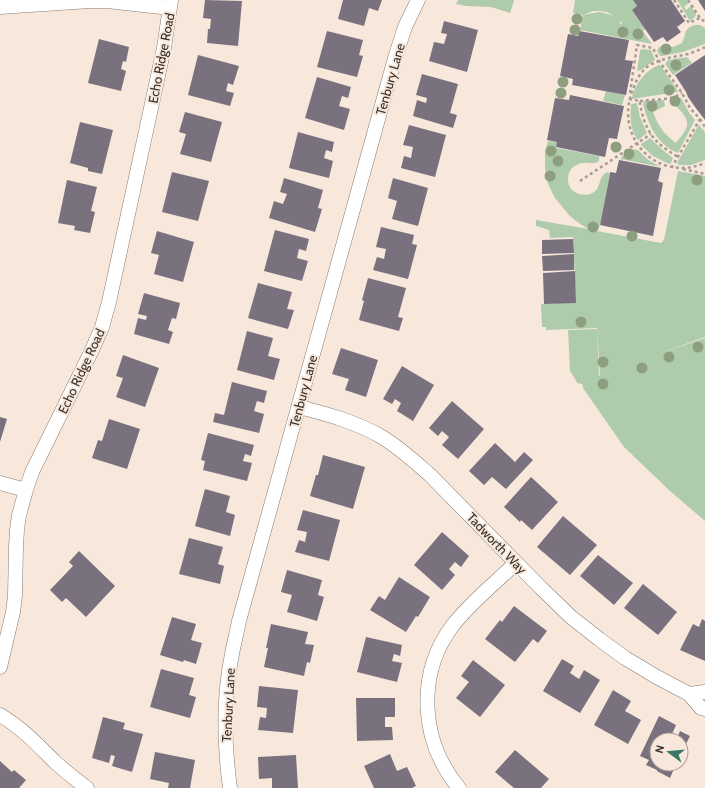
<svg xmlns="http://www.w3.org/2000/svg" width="705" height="788" font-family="Cabin,sans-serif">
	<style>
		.green { fill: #aeccab }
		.building { fill: #7a717f }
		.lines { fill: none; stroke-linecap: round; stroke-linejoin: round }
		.street-casing { stroke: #897b70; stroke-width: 15 }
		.path { stroke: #a79b93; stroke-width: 2.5; stroke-dasharray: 3 3; stroke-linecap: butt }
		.street { stroke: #fff; stroke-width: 14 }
		.tree { fill: #8e9f80 }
		.labels { text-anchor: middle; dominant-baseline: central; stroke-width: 4; stroke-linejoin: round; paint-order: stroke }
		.street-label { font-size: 13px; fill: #36302c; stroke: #f8e8dc }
	</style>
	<rect width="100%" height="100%" fill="#f8e8dc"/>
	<path class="green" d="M458,0h56v1l-4,12 -19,-6 -25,-1 -10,-2z
		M575,0h58l4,6 -5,4 13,19 -1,2 -5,-5 -17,-3 -2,-2v4l2,-2 17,3 13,18 -72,-14 3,-15 16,-3 5,1 10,3 -7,-4 -7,-1h-7l-10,4 -10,-2z
		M677,0h10l2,3 -5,4 2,3 5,-4 5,8 -1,3 -5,4z
		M695,25h5l5,3v16l-22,8 -21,4h-2l-3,-5 2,-4 4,-1 10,1 9,-4c5,-10 1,-14 13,-18z
		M641,49l10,1 4,10 -14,10 -4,1 3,-20z
		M687,57l5,6 -19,12 -8,-11 3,-4z
		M659,65l2,1 17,25 -1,1 -45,7v-1c2,-13 15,-29 27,-33z
		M606,91l19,4 -3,10 -19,-4z
		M680,98h1l9,16 5,6 -17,33c-21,-8 -30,-29 -35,-49l1,-3 20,-1 1,6 -12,6c5,14 11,22 23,31 4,-5 9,-11 11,-17 2,-9 -10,-19 -16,-24z
		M637,103l3,14 7,16 -9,7c-8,-10 -8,-24 -7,-36z
		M699,125l6,7v28l-14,5h-12l-2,-2 21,-37z
		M650,138l14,13 9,7 -2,5 -2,1 -16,-8 -12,-11v-1z
		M548,141l9,1 -1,6 43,8c2,11 -10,6 -16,7 -9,1 -15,7 -15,16 0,4 1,8 4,11 7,6 19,7 25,-1 4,-7 3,-15 11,-17l2,2 -10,51 -2,5 -1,1 64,12 3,-3 14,-69 27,5v161l-47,17 47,-16v183l-35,-30 -46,-44 -41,-59v-3l-4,-2 -1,1 -8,-13 -2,-41 29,-1 2,47h1l-3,-48 -51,2v-3h-4l-1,-23 35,-2 -3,-65 -23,1 -1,-8 -13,-4v-6l59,10 -10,-3 -9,-6 -7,-6 -14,-17 -7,-14 -3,-15v-17z
		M631,149l7,1 9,9 12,7 2,1 -41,-8 4,-5z"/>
	<path class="building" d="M205,0l37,1 -4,45 -31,-3 1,-14h2l1,-10 -8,-1z
		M343,0h39l-4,11 -9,-3 -5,18 -26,-7z
		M633,0h38l14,21 -8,6 4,5 -14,10 -4,-5 -9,5 -22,-32 5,-4z
		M698,0h7v11z
		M444,21l34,9 -11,42 -38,-11 5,-19 10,2 3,-10 -6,-1z
		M327,31l36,9 -4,15 4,1 -6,21 -40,-10z
		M579,31l50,9 -4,20 8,1 -7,34 -54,-10 1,-6 -13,-3 8,-42 10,2z
		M99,39l30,8 -3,15 -3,-1 -2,8 5,2 -5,20 -33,-8z
		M198,55l41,11 -6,19 -5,-2 -2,8 8,2 -4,13 -42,-11z
		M705,55v65l-10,-13 -7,-10 -2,-5 -11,-17z
		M422,74l36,10 -8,29 7,2 -4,13 -40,-12 4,-16 9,3 1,-5 -11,-3z
		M317,77l34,10 -3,11 -6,-2 -3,10 11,3 -6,21 -39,-12z
		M570,95l54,11 -7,33 -8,-1 -4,19 -49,-10 1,-5 -10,-2 8,-42 14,2z
		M185,112l37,10 -11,40 -31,-8 6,-20 -7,-2z
		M80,122l33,8 -11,44 -14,-3v-3l-18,-5z
		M409,125l37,10 -11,42 -34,-9 3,-12 7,2 2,-11 -10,-2z
		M298,132l36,10 -2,10 -6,-2 -2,8 9,3 -4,17 -40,-10z
		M619,160l42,8 -3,13 5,2 -10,53 -53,-11 10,-51v-2l6,1z
		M172,172l37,9 -11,40 -36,-9z
		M284,178l39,12 -5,18 4,1 -7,23 -46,-14 5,-17 9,3 4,-10 -7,-2z
		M393,178l35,10 -10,38 -26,-7 5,-18 -9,-3z
		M67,180l30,7 -6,24 4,1 -5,21 -16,-3 1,-4 -17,-3z
		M381,227l33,8 -2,9 5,1 -9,34 -35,-9 4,-13 7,2 2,-10 -10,-2z
		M275,230l34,9 -3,12 -7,-2 -2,9 11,3 -6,20 -38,-10z
		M157,231l37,11 -11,40 -29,-8 5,-19 -8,-2z
		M573,239l1,14 -32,1v-14z
		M574,254v16l-31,1 -1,-15z
		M575,271l1,32 -32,1 -1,-31z
		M368,278l38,10 -8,29 5,1 -4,13 -40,-11 5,-19 -2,-1z
		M258,283l34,9 -5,17 7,1 -6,19 -40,-11z
		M144,293l36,10 -4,16 -4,-1 -4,12 5,2 -4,12 -35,-10 4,-16 8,2 1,-4 -9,-2z
		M247,331l26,7 -5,18 12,3 -6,21 -37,-10z
		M341,348l37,12 -12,37 -21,-7 4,-11 -17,-5z
		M123,355l36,13 -14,39 -29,-10 7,-19 -7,-2z
		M402,366l32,19 -21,36 -16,-10 4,-8 -6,-4 -3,5 -9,-5z
		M232,382l35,9 -3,12 -7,-2 -3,10 10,3 -5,19 -46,-11 2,-9 9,2z
		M452,401l32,28 -26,30 -16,-14 7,-8 -7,-6 -4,5 -9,-8z
		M0,417l7,2 -7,23z
		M109,419l31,10 -13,40 -35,-11 6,-18 4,1z
		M208,433l46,12 -3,11 -6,-2 -2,7 9,2 -5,18 -44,-11 2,-9 -4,-1z
		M495,443l20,19 9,-10 9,8 -27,29 -14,-12 -8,8 -15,-14z
		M323,455l42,12 -12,42 -43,-13 6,-21h2z
		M531,477l27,25 -26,28 -11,-10 -1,2 -16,-15z
		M205,489l25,7 -4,16 9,3 -5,21 -35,-10z
		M303,510l37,10 -11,41 -34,-9 4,-12 6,2 2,-10 -10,-2z
		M563,516l34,29 -27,30 -33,-28z
		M442,532l27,24 -8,11 -6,-5 -6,7 6,6 -13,15 -28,-25z
		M189,538l34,9 -5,17 6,2 -4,18 -41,-10z
		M79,551l36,35 -29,31 -20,-19 -4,4 -12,-12 23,-24 -4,-4z
		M598,555l35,28 -19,22 -34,-29z
		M287,570l35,10 -4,15 6,2 -7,24 -30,-9 5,-17 -11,-3z
		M399,577l31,20 -12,20 -2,-1 -10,16 -36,-22 9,-14 6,4z
		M643,584l34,28 -19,23 -34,-27z
		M514,606l33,25 -9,12 -5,-4 -18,23 -30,-23 15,-19 2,2z
		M172,617l24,7 -5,16 11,3 -6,21 -12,-4 -1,2 -23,-7z
		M702,619l3,2v40l-25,-11 13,-26 6,3z
		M271,624l37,8 -3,12 9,1 -4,18 -3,-1 -3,14 -40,-9 4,-19h-2z
		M366,637l36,8 -2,11 -6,-2 -2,7 10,2 -5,19 -40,-10z
		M562,659l12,7 -4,7 9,6 5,-9 16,10 -20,33 -37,-22z
		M473,660l32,25 -25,32 -24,-19 13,-16 -8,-6z
		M161,669l33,9 -5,17 7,2 -6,21 -40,-11z
		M259,686l39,4 -5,43 -35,-3 2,-13 6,1 1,-10 -10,-1z
		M613,690l18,11 -6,10 16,9 -13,24 -34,-19z
		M356,698h39v19h-10v10h7l1,13 -36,1z
		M659,716l17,9 -4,9 6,2 2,-5 10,5 -9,18v-14h-24v24h19l-6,14 -13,-7v-1l-11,-5 3,-5 -9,-4z
		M103,717l22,6 -2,6 20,5 -11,38 -20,-6 3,-10 -4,-1 -2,8 -17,-5z
		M515,750l34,29 -8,9h-27l-19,-16z
		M155,752l40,8 -5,28h-22l1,-5 -19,-4z
		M390,754l7,17 10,-4 9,19 -4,2h-38l-10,-22z
		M296,755l2,33h-26v-10l-13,1 -1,-22z
		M0,761l12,11 2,-2 12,10 -7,8h-19z"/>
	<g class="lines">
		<defs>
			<path id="street" d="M0,7l90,-6h17l63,7
				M299,407c28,7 57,15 83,30 18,11 33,25 48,38l111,113 30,29 28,22 26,19 30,18 34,18 12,14 4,1
				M0,483l26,7
				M0,667l13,-55 2,-16 1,-49 1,-17 2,-15 7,-25 6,-18 60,-122 10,-23 7,-25 55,-254 7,-48
				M689,694l16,-2
				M0,715c21,12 38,30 55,47 10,9 21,18 32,26
				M230,788c-6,-44 -7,-90 2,-134 2,-11 5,-22 7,-33l156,-563 10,-31 13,-27
				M459,788c-39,-47 -43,-114 -6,-163 18,-23 42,-42 63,-62"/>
		</defs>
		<use href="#street" class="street-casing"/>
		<path class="path" d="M674,0l15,23 11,-5
			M688,0l12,18 5,4
			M705,47c-5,3 -11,5 -17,7 -13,3 -26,4 -38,11 -8,5 -13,13 -16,22 -22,47 21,97 71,76
			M630,93l7,-48 16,3 6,13 23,32 8,15 10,11 -28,48
			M629,99l11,2c0,4 1,8 2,12 6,23 16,32 36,44
			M640,101c14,-2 30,0 42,-8
			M700,119l5,8
			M683,169l22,5
			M580,181l71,-47"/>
		<use href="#street" class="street"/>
	</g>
	<g class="tree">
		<circle cx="577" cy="19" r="5.5"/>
		<circle cx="575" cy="30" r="5.5"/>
		<circle cx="623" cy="32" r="5.5"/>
		<circle cx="638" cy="34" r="5.5"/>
		<circle cx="666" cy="49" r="5.5"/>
		<circle cx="676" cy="65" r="5.5"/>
		<circle cx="563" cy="82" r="5.5"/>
		<circle cx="669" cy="90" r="5.5"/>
		<circle cx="561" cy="93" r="5.5"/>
		<circle cx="675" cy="101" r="5.5"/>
		<circle cx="652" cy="106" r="5.5"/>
		<circle cx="616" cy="147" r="5.5"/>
		<circle cx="551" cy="151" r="5.5"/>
		<circle cx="629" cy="154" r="5.5"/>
		<circle cx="558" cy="161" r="5.5"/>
		<circle cx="550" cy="176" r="5.5"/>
		<circle cx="697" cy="180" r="5.5"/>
		<circle cx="593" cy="227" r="5.5"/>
		<circle cx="632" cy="236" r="5.5"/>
		<circle cx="581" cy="322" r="5.5"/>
		<circle cx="698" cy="347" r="5.5"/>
		<circle cx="669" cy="357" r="5.5"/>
		<circle cx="603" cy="362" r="5.5"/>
		<circle cx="642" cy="368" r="5.5"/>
		<circle cx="603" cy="384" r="5.5"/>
	</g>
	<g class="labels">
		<g class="street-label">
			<text transform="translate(161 58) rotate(-79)">Echo Ridge Road</text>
			<text transform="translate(390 79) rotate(-74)">Tenbury Lane</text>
			<text transform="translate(81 371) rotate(-65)">Echo Ridge Road</text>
			<text transform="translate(303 391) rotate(-75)">Tenbury Lane</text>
			<text transform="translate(497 543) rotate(46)">Tadworth Way</text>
			<text transform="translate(228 705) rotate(-87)">Tenbury Lane</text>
		</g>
	</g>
	<g transform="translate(669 752) rotate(286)"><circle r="19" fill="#f8e8dc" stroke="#aa9e96"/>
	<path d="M0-3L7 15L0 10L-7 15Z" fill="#397866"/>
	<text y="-6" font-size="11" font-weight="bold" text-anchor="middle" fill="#36302c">N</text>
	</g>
</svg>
